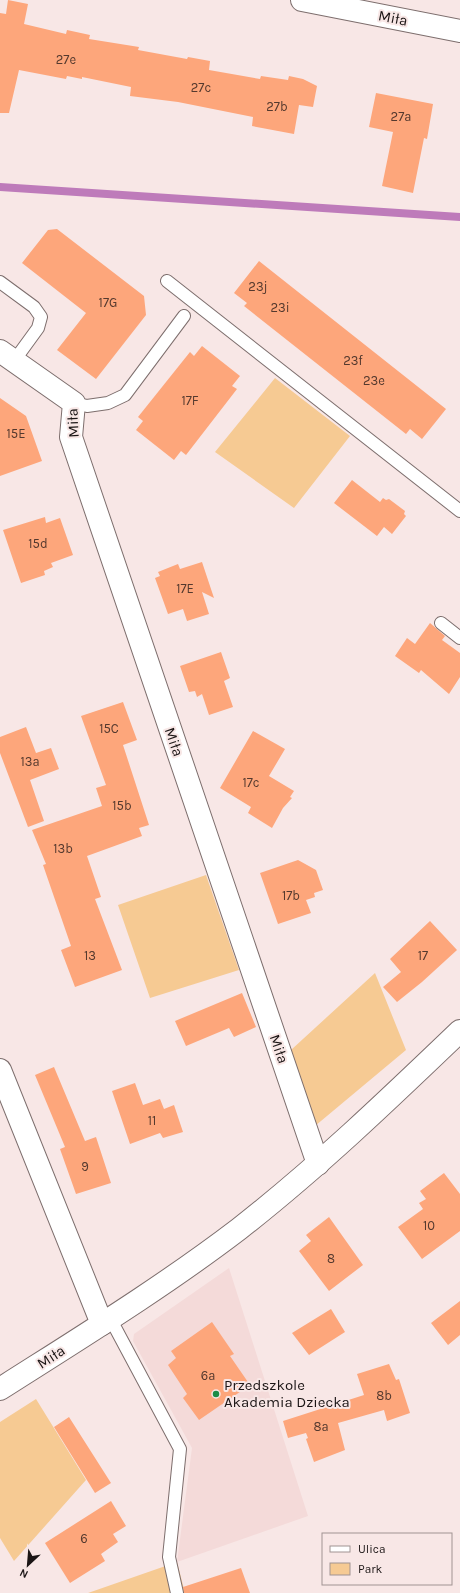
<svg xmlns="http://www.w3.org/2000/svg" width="460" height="1593" font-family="Karla,sans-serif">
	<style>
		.built { fill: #f4dad9 }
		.green { fill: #f6ca93 }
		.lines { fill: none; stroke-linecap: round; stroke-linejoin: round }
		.stream { stroke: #be7bba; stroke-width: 8 }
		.building { fill: #fda67b }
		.lane-casing { stroke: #7d6e6d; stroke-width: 14 }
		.street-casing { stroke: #7d6e6d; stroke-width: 24 }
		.secondary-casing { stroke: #7d6e6d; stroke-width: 24 }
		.lane { stroke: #fff; stroke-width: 12 }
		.street { stroke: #fff; stroke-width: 22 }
		.secondary { stroke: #fff; stroke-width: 22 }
		.poi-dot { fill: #1b8d46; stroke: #f8e7e6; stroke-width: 1.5 }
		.labels { text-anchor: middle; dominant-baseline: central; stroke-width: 4; stroke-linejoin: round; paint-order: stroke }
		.number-label { font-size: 13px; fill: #54392e }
		.street-label { font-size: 15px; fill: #1b1515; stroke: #f8e7e6 }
		.poi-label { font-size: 15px; fill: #1b1515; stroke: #f8e7e6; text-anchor: start }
	</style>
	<rect width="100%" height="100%" fill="#f8e7e6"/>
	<path class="built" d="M229,1268l79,248 -131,46 15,-114 -59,-107 1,-7z"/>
	<path class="green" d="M275,378l75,58 -56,72 -79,-56z
		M206,875l33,95 -89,28 -32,-93z
		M375,973l31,77 -91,76 -24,-76z
		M36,1399l50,81 -72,81 -14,-23v-116z
		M177,1562l8,31h-97z"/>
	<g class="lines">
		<path class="stream" d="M0,187l460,30"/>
	</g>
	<path class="building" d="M8,0l20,4 -4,20 42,10 1,-4 23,5 -1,4 50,8 -1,3 49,9 1,-2 22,4 -1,9 51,9 1,-3 27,4 1,-4 14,3 14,7 -4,21 -14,-2 -5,29 -42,-8 1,-9 -75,-15 -48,-6 1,-9 -49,-10v2l-15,-3 -1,3 -47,-9 -10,43h-9v-100l6,1z
		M376,93l57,11 -6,35 -3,-1 -11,55 -31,-7 11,-54 -24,-5z
		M57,229l87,67 2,19 -50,64 -39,-29 29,-37 -64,-50 26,-33z
		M259,261l187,148 -24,30 -12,-10 -4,5 -162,-128 3,-3 -13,-10z
		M202,346l38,30 -8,10 5,3 -51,66 -5,-4 -7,9 -38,-30 7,-9 -5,-4 52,-65 4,4z
		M0,398l26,18 16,45 -42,15z
		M352,480l28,22 3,-4 3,2 3,-1 16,12 -1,3 2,2 -14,18 -8,-7 -7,9 -43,-33z
		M45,517l1,6 14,-5 13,37 -22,8 2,4 -9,4 1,4 -24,8 -18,-53z
		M202,562l12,36 -12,-6 7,22 -22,7 -4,-12 -15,5 -13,-36 5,-2 -2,-4 20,-8 2,5z
		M430,623l15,13 -3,4 18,13v24l-11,17 -28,-24 -2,3 -24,-17 12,-18 8,6z
		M221,652l9,26 -6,3 9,26 -24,8 -7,-21 -5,3 -2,-6 -6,1 -9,-26z
		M123,702l14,38 -14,5 26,80 -10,3 3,8 -55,20 14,41 -6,2 27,71 -47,17 -14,-37 10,-4 -28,-81 3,-1 -14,-34 70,-24 -6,-18 10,-3 -25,-69z
		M26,727l10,26 15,-5 8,21 -29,11 14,41 -16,6 -28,-74v-16z
		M253,731l32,18 -16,27 25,15 -4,6 2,1 -9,10 -11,20 -24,-15 3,-6 -31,-19z
		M298,860l18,10 7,20 -9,3 1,4 -9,3 5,13 -33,11 -18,-51z
		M430,921l27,29 -35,32 -25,20 -14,-15 18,-15 -11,-13z
		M242,993l14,34 -22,10 -5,-9 -43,18 -11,-25z
		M54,1067l31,74 11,-4 15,46 -35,11 -16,-45 5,-2 -30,-72z
		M135,1083l8,22 17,-6 4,10 10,-4 9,27 -20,6 -3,-5 -30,11 -18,-53z
		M444,1173l16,21v37l-38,28 -24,-32 25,-18 -4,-6 7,-4 -6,-8z
		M329,1217l34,48 -34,26 -30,-40 12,-10 -5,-6z
		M460,1301v34l-12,10 -17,-22z
		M331,1309l14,23 -36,23 -17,-22z
		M212,1322l22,32 -4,2 20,29 -51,35 -16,-22 4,-4 -19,-29 8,-7 -5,-7z
		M389,1364l7,16 3,-1 11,34 -23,8 -3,-11 -46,13 7,27 -31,12 -8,-23 2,-1 -2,-5 -18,5 -5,-17 81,-26 -7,-21z
		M69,1417l42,66 -16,10 -41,-66z
		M111,1501l15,25 -13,8 5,8 -17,12 4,7 -35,22 -25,-40z
		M241,1568l9,25h-66l-1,-6z"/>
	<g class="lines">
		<defs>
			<path id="lane" d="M167,281l293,230
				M0,282l34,25 7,10 -3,11 -24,33
				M74,403l13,3 21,-3 17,-8 59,-79
				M441,623l19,15
				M110,1318l70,131 -11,108 8,36"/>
			<path id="street" d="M302,0l158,31
				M0,351l74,52 -3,34 247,727
				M0,1070l102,254"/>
			<path id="secondary" d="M0,1389c80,-51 163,-102 239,-160 78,-61 149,-129 221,-198"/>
		</defs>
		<use href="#lane" class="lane-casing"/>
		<use href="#street" class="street-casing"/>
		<use href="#secondary" class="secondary-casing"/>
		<use href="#lane" class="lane"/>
		<use href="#street" class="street"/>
		<use href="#secondary" class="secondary"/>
	</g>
	<circle class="poi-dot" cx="216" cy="1394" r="4"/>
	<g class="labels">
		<g class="number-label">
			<text x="66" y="59">27e</text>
			<text x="201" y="87">27c</text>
			<text x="277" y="106">27b</text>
			<text x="401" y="116">27a</text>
			<text x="258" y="286">23j</text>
			<text x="108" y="302">17G</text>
			<text x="280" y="307">23i</text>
			<text x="353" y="360">23f</text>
			<text x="374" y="380">23e</text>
			<text x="190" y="400">17F</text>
			<text x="16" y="433">15E</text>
			<text x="38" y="543">15d</text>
			<text x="185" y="588">17E</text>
			<text x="109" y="728">15C</text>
			<text x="30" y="761">13a</text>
			<text x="251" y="782">17c</text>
			<text x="122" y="805">15b</text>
			<text x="63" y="848">13b</text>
			<text x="291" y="895">17b</text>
			<text x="90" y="955">13</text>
			<text x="423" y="955">17</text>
			<text x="152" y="1120">11</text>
			<text x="85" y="1166">9</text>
			<text x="429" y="1225">10</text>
			<text x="331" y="1258">8</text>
			<text x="208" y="1375">6a</text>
			<text x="384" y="1395">8b</text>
			<text x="321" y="1426">8a</text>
			<text x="84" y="1538">6</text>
		</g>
		<g class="street-label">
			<text transform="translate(393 18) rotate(11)">Miła</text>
			<text transform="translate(73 423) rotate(-93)">Miła</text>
			<text transform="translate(174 742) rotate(71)">Miła</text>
			<text transform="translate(279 1049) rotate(71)">Miła</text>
			<text transform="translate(51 1357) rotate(-33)">Miła</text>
		</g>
		<g class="poi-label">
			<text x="224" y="1385">Przedszkole<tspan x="224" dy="17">Akademia Dziecka</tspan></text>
		</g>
	</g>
	<rect x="322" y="1533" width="130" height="52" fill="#f8e7e6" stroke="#a09392"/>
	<rect x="330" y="1546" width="20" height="6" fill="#ffffff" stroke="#a09392"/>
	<text x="358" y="1553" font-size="12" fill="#1b1515">Ulica</text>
	<rect x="330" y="1563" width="20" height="12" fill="#f6ca93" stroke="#a09392"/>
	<text x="358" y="1573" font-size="12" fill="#1b1515">Park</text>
	<g transform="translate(28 1565) rotate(206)" stroke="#f8e7e6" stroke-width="3" paint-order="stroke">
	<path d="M0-3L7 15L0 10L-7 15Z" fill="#1b1515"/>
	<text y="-6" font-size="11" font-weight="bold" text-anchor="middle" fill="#1b1515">N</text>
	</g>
</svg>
